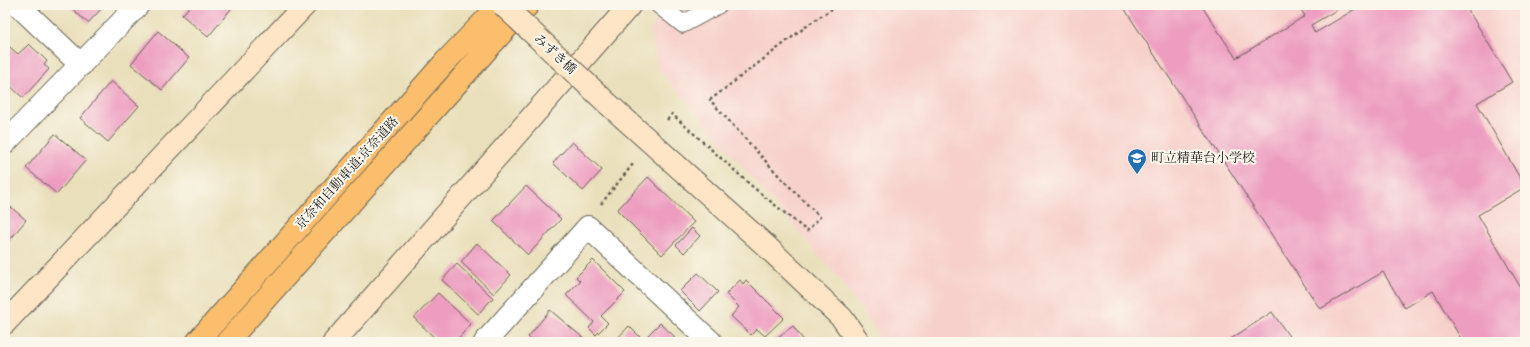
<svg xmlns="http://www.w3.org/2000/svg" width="1530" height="347" font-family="Cardo,'Noto Serif JP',serif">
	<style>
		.built { fill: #f7d0cb }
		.building { fill: #ed9dc0 }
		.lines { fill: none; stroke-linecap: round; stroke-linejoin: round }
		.lane-casing { stroke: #646053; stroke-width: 19 }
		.street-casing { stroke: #646053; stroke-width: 24 }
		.secondary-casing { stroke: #646053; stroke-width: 24 }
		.highway-casing { stroke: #646053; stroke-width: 24 }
		.path { stroke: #646053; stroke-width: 2.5; stroke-dasharray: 3 3; stroke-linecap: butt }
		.lane { stroke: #fff; stroke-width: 17 }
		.street { stroke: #fff; stroke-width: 22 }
		.secondary { stroke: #fde5c5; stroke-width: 22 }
		.highway { stroke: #fabe6d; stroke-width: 22 }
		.secondary-bridge-casing { stroke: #646053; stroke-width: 24; stroke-linecap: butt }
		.secondary-bridge { stroke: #fde5c5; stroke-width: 22 }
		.labels { text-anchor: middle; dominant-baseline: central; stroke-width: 4; stroke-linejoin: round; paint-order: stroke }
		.street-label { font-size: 13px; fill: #1c1c1c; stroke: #fbf7ec }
		.poi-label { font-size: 13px; fill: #1c1c1c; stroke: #fbf7ec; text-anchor: start }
	</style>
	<rect width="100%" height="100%" fill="#fbf7ec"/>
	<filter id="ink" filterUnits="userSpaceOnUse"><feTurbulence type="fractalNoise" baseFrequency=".025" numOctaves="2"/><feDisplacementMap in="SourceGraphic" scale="8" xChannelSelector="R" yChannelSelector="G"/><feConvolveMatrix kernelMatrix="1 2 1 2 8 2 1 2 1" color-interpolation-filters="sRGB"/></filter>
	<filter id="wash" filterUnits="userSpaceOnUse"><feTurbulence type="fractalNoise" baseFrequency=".012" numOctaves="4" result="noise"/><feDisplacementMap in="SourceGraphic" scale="16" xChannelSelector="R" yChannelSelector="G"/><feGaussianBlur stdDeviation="0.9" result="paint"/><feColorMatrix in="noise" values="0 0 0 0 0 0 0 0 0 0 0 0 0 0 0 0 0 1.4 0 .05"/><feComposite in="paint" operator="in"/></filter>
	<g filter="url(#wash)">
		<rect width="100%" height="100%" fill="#e9dfba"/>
		<path class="built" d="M669,5h856v337h-641l-42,-60 -184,-214 -8,-38z"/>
		<g id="blocks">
			<path class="building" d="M68,5h37l-17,18z
				M191,5h36l4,4 -23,28 -26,-22z
				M1122,5h79l35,53 69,-42 -7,-11h47l-34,20 4,8 47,-28h103l47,77 -35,21 48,84 -47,28 47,80v47h-62l-30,-51 -28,17 -22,-36 -63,37z
				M158,31l31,27 -27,32 -31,-26z
				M5,43l13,11 11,-10 18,17 -3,4 5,4 -26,29 -18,-17z
				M111,81l28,25 -31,36 -28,-24z
				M55,134l31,26 -29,34 -31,-26z
				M572,142l30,28 -19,21 -30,-28z
				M648,177l46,45 -32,33 -45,-45z
				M526,186l35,33 -33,36 -35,-34z
				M5,202l21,18 -21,26z
				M692,228l8,8 -16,17 -8,-8z
				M477,243l34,32 -17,19 -33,-32z
				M593,260l32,32 -24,24 7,7 -12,12 -7,-7 5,-6 -28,-27 14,-14 -4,-4z
				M457,264l36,34 -15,16 -36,-34z
				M698,273l20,19 -18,19 -20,-20z
				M740,280l3,4 3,-4 38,38 -19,18 -8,-7 -6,6 -20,-19 8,-9 -13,-13z
				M438,293l33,31 -16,18h-16l-25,-24z
				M550,310l38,32h-54l-6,-5z
				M1272,312l21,30h-67z
				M660,323l15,14 -5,5h-56l15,-16 14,14z
				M793,326l12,16h-34z"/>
		</g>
	</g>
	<g filter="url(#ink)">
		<use href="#blocks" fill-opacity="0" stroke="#646053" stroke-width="1"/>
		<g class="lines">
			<defs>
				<path id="lane" d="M659,5l24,19 35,-19"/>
				<path id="street" d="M18,5l63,60
					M5,143l133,-138
					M485,342l103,-115 123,115"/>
				<path id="secondary" d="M607,103l157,141 78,74 17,24
					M5,323l300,-318
					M334,342l296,-337"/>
				<path id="highway" d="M197,342l249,-281 54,-56
					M227,342l272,-306 29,-31"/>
			</defs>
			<use href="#lane" class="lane-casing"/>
			<use href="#street" class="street-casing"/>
			<use href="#secondary" class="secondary-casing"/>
			<use href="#highway" class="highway-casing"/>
			<path class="path" d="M667,120l5,-6 82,74 53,43 13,-14 -39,-39 -71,-78 102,-78 26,-17
				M601,204l32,-40"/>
			<use href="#lane" class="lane"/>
			<use href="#street" class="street"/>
			<use href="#secondary" class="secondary"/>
			<use href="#highway" class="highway"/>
			<defs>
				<path id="secondary-bridge" d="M503,5l104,98"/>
			</defs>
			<use href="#secondary-bridge" class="secondary-bridge-casing"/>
			<use href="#secondary-bridge" class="secondary-bridge"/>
		</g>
	</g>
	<defs>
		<symbol id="school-pin" viewBox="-11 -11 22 30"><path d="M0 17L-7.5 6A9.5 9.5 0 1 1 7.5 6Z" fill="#1f6fb2" stroke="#fbf7ec"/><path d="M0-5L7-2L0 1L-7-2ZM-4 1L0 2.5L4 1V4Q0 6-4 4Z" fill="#fff"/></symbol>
	</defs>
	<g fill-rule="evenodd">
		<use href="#school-pin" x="1126" y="147" width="22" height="30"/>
	</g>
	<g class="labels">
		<g class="street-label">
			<text transform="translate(555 54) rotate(43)">みずき橋</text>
			<text transform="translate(347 173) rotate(-48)">京奈和自動車道;京奈道路</text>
		</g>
		<g class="poi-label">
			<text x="1151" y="158">町立精華台小学校</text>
		</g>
	</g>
	<rect width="1530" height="347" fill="none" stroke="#fbf7ec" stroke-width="20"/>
</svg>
